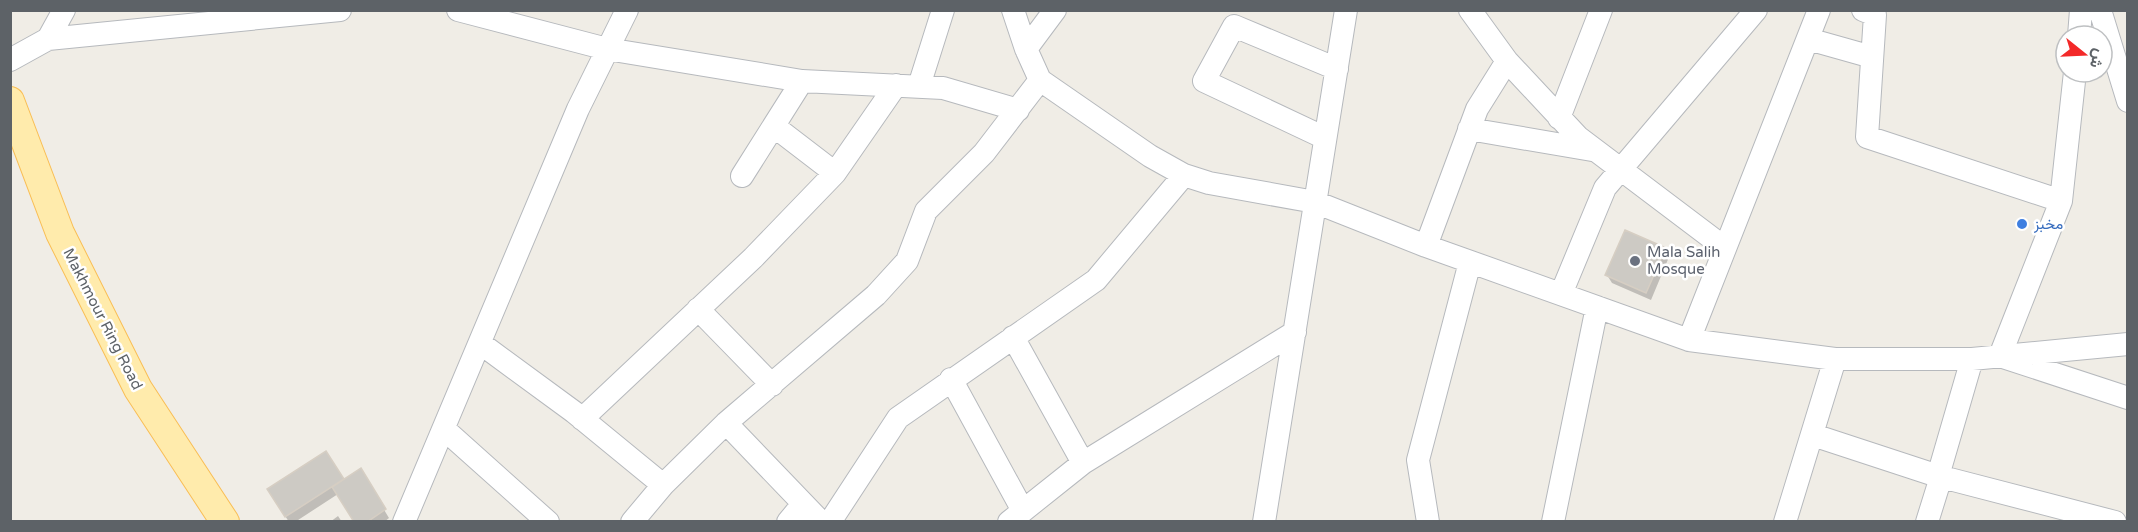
<svg xmlns="http://www.w3.org/2000/svg" width="2138" height="532" font-family="'Varela Round',Vazirmatn,sans-serif">
	<style>
		.shadow { fill: #0003 }
		.building { fill: #cdcac4; stroke: #d6cec3; stroke-width: 1.5 }
		.lines { fill: none; stroke-linecap: round; stroke-linejoin: round }
		.minor-casing { stroke: #b6b9bd; stroke-width: 24 }
		.major-casing { stroke: #f9be55; stroke-width: 30 }
		.minor { stroke: #fff; stroke-width: 22 }
		.major { stroke: #ffebac; stroke-width: 28 }
		.shop-dot { fill: #3f7fe0; stroke: #fff; stroke-width: 2 }
		.worship-dot { fill: #6b7280; stroke: #fff; stroke-width: 2 }
		.labels { text-anchor: middle; dominant-baseline: central; stroke-width: 5; stroke-linejoin: round; paint-order: stroke }
		.shop-label { font-size: 15px; fill: #366cbe; stroke: #fff; text-anchor: start }
		.worship-label { font-size: 15px; fill: #5b616d; stroke: #fff; text-anchor: start }
		.street-label { font-size: 15px; fill: #5d6267; stroke: #fff }
	</style>
	<rect width="100%" height="100%" fill="#f0ede6"/>
	<path class="shadow" d="M1664,249l5,8 -18,43 -39,-17 -5,-8z
		M325,453l18,28 17,-11 29,48 -5,4h-29l-17,-28 -43,28h-6l-16,-25z
		M338,516l4,6h-12z"/>
	<path class="building" d="M1625,230l41,18 -20,45 -41,-18z
		M326,451l18,28 -59,38 -18,-28z
		M361,468l25,41 -19,13h-13l-22,-35z"/>
	<g class="lines">
		<defs>
			<path id="minor" d="M458,10l149,39 195,32 141,7 75,22
				M1013,10l13,39 14,31 110,76 34,19 25,8 106,19 111,44 263,94 146,19h137l156,-15
				M1470,10l37,51 71,76 147,111
				M1863,10l12,5 -8,122 194,64
				M2100,10l28,91
				M2079,36l2,-26
				M48,39l16,-29
				M1808,39l64,18
				M1026,49l29,-39
				M10,60l38,-21 292,-29
				M2075,72l-14,129 -61,155 128,42
				M919,86l24,-76
				M1559,118l42,-108
				M775,127l60,46
				M1469,129l123,21
				M1325,138l-121,-57 30,-55 103,43
				M742,176l60,-95
				M1426,246l51,-137 30,-48
				M1561,294l44,-106 151,-178
				M698,309l74,76
				M1013,337l70,126
				M1689,340l130,-330
				M480,343l94,69 89,73
				M951,379l71,130
				M582,419l171,-161 82,-85 61,-88
				M726,423l95,99
				M444,429l104,93
				M1813,435l125,41 177,46
				M1938,476l34,-117
				M404,522l174,-413 49,-99
				M632,522l31,-37 63,-62 150,-128 31,-34 19,-50 58,-58 56,-73
				M788,522l14,-17
				M830,522l68,-104 198,-138 88,-105
				M1009,522l74,-59 212,-131
				M1264,522l82,-512
				M1428,522l-10,-62 52,-198
				M1553,522l44,-215
				M1785,522l50,-163
				M1927,522l14,-45"/>
			<path id="major" d="M10,101l50,132 78,156 87,133"/>
		</defs>
		<use href="#minor" class="minor-casing"/>
		<use href="#major" class="major-casing"/>
		<use href="#minor" class="minor"/>
		<use href="#major" class="major"/>
	</g>
	<circle class="shop-dot" cx="2022" cy="224" r="6"/>
	<circle class="worship-dot" cx="1635" cy="261" r="6"/>
	<g class="labels">
		<g class="shop-label">
			<text x="2034" y="224">مخبز</text>
		</g>
		<g class="worship-label">
			<text x="1647" y="252">Mala Salih<tspan x="1647" dy="17">Mosque</tspan></text>
		</g>
		<g class="street-label">
			<text transform="translate(103 319) rotate(63)">Makhmour Ring Road</text>
		</g>
	</g>
	<rect width="2138" height="532" fill="none" stroke="#5d6267" stroke-width="24"/>
	<g transform="translate(2084 54) rotate(108)"><circle r="28" fill="#ffffff" stroke="#bec0c2" stroke-width="1.5"/>
	<path d="M0-4.5L10 22L0 15L-10 22Z" fill="#f32929"/>
	<text y="-9" font-size="16" font-weight="bold" text-anchor="middle" fill="#5d6267">ش</text>
	</g>
</svg>
